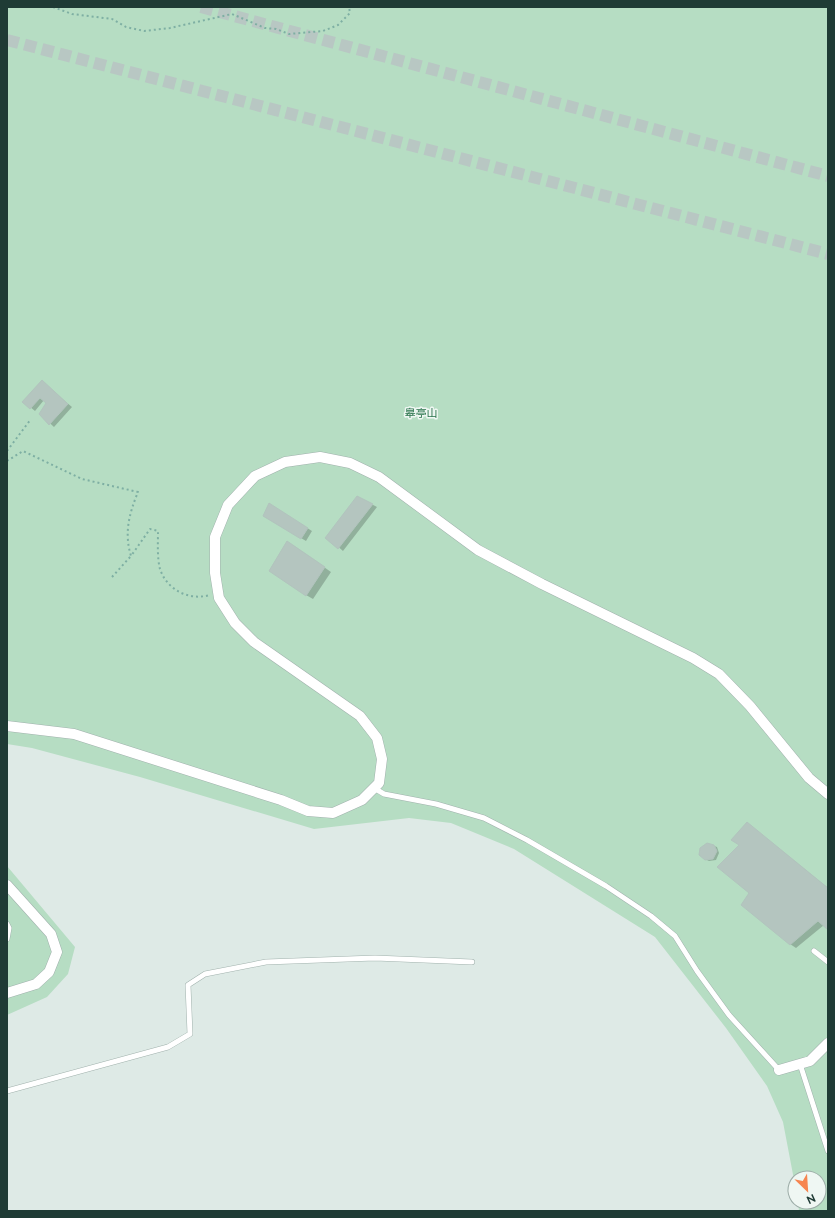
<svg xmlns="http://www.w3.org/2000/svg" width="835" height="1218" font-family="Raleway,'Noto Sans SC',sans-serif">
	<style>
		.green { fill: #b6ddc3 }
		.shadow { fill: #0003 }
		.building { fill: #b4c5bf; stroke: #b1c4bd }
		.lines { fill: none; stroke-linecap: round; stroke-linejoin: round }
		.highway-tunnel { stroke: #b8c7c3; stroke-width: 12; stroke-dasharray: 12 6; stroke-linecap: butt }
		.lane-casing { stroke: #a1b2ad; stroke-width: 6 }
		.street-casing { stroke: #a1b2ad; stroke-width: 11 }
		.path { stroke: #7eafa3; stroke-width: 2; stroke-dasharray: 2 3; stroke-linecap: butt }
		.lane { stroke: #fff; stroke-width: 5 }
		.street { stroke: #fff; stroke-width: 10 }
		.labels { text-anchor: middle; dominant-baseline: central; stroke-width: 3; stroke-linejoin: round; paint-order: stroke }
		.park-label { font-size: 11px; fill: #28734a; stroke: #eff7f3 }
	</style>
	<rect width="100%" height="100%" fill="#deeae6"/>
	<path class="green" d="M7,7h821v1204h-29l-1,-9h21v-24h-24v7l-12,-63 -16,-36 -41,-58 -71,-91 -141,-88 -63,-26 -42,-5 -95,11 -174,-52 -108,-29 -25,-4z
		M7,866l68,81 -7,27 -21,23 -40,18z"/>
	<path class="shadow" d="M42,382l30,25 -18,20 -14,-13 7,-11 -3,-3 -9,11 -11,-9z
		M358,497l19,10 -34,44 -16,-14z
		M270,505l42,26 -6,10 -42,-25z
		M294,546l37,26 -18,27 -7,-4z
		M747,823l81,65v41l-4,-4 -28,23 -6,-4 -40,-51 -10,-48z
		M714,846l3,1 2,6 -3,7 -7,1 -4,-2z"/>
	<path class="building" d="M42,380l26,24 -19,21 -10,-11 7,-11 -6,-5 -10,11 -8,-7z
		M357,496l16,8 -35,45 -13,-11z
		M269,503l39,25 -7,11 -38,-23z
		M287,541l38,26 -19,29 -37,-25z
		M747,822l81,66v42l-10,-9 -28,24 -49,-40 8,-12 -32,-26 22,-22 -8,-5z
		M707,843l7,2 3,6 -4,8 -8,1 -6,-5 1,-7z"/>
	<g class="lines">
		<path class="highway-tunnel" d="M201,7l627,169
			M7,40l821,214"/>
		<defs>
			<path id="lane" d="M374,788l10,6 52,10 48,14 43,22 79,46 45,30 24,20 22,35 32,44 50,55
				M7,924l2,4 -2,11
				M814,951l14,11
				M800,1064l28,87
				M7,1091l161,-44 22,-13 -2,-49 17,-11 61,-12 109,-4 97,4"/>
			<path id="street" d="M7,726l67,8 207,66 27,11 25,2 29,-13 17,-17 3,-24 -5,-21 -17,-22 -106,-74 -19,-19 -16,-25 -4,-25v-36l13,-32 27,-29 30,-14 35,-5 30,6 29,14 99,73 64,34 151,74 26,16 31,32 59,72 19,16
				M7,885l44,49 6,18 -8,20 -13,12 -29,9
				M779,1070l31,-9 18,-18"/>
		</defs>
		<use href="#lane" class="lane-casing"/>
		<use href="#street" class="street-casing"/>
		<path class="path" d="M53,7l19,7 40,5 14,8 18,4 26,-3 62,-14 33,14 11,1 13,5 34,-3 15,-6 12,-12 -1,-6
			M7,451l24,-32
			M7,461l16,-10 59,28 56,13c-9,22 -14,41 -7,64l19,-27 8,2c0,11 -1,27 2,38 7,21 29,32 50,26
			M112,577l19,-21"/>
		<use href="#lane" class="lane"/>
		<use href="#street" class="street"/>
	</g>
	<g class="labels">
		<g class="park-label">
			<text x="421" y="413">皋亭山</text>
		</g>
	</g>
	<rect width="835" height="1218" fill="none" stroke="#1f3b35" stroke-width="16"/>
	<g transform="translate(807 1190) rotate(155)"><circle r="19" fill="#eff7f3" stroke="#9caca7"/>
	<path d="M0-3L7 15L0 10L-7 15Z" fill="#f68550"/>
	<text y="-6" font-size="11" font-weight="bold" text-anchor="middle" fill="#1f3b35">N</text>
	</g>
</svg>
